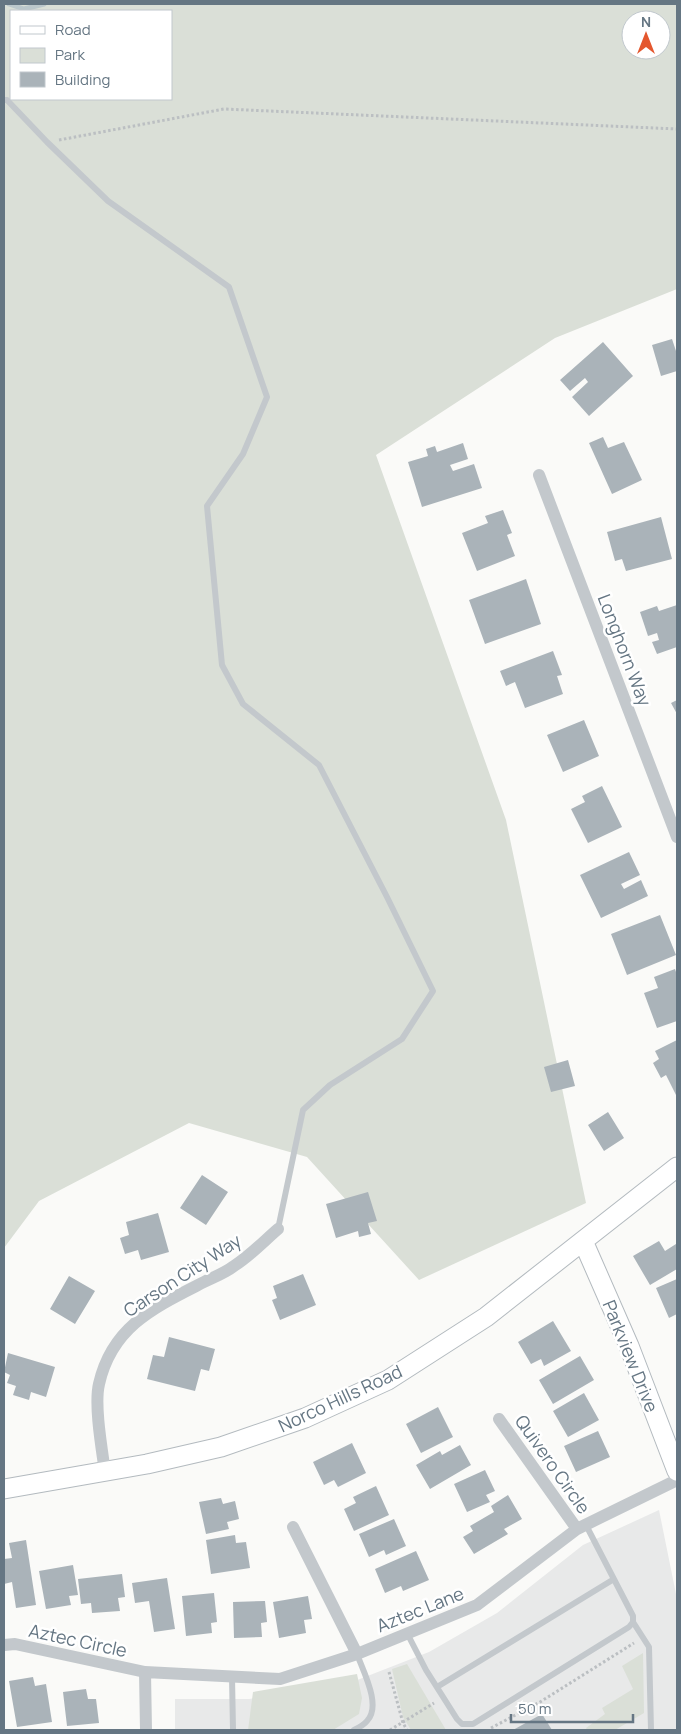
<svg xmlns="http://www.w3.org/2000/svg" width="681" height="1734" font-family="Manrope,sans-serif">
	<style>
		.built { fill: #e8e9e9 }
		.green { fill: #dadfd7; fill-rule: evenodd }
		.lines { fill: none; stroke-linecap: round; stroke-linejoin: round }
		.stream { stroke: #bbc7cb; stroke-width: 5 }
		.building { fill: #aab3b9 }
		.secondary-casing { stroke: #b3babf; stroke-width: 21 }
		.path { stroke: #bbbfc2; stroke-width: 3; stroke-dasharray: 2.5 2.5; stroke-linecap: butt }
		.lane { stroke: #c3c8cc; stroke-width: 6 }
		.street { stroke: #c3c8cc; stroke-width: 12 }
		.secondary { stroke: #fff; stroke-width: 19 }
		.labels { text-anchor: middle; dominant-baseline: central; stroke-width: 5; stroke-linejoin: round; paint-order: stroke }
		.street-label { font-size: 18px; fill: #657683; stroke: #fff }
	</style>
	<rect width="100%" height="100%" fill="#fafaf8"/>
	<path class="built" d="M659,1510l18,89v131h-502v-31h74l93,-13 87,-34 68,-39 86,-68z"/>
	<path class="green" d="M4,4h673v285l-122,49 -179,117 130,365 80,383 -167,77 -112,-123 -118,-34 -150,78 -35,47zM11,11h160v88h-160zM631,20h30v30h-30z
		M643,1653l1,60 -29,17h-28l-1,-2 19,-14 -3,-6 31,-19 -11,-23z
		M407,1664l39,66h-35l-8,-13 -11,-48z
		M357,1674l5,24 -3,16 -26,16h-85l5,-38z"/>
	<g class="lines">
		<path class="stream" d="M9,4l15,5 20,-5"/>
	</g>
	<path class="building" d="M672,339l5,15v17l-16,5 -9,-31z
		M603,342l30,34 -44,40 -17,-19 16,-15 -3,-4 -15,13 -10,-11z
		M603,437l5,11 16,-6 18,38 -30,14 -23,-51z
		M463,443l5,16 -18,6 3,6 21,-7 8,24 -60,19 -14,-45 20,-6 -2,-7 9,-3 2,6z
		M503,510l9,23 -5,2 8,21 -38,15 -15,-38 26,-10 -3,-7z
		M661,517l11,42 -46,12 -4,-12 -7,2 -8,-29z
		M526,579l15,45 -56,20 -16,-44z
		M677,605v42l-20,7 -5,-12 7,-2 -2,-7 -9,3 -8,-24 17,-6 2,5z
		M553,651l9,24 -5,1 6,18 -38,14 -10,-26 -9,4 -6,-15z
		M677,700v14l-6,-11z
		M584,720l15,36 -36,16 -16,-37z
		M602,786l20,41 -34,16 -17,-34 14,-7 -3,-6z
		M629,852l11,23 -19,9 3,5 17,-9 7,16 -47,22 -21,-43z
		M660,915l16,40 -49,20 -16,-41z
		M675,969l2,6v46l-20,7 -13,-35 14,-5 -4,-11z
		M677,1040v57l-11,-22 -5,3 -8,-15 6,-4 -4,-8z
		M568,1060l7,26 -24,6 -7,-25z
		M608,1112l16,26 -20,13 -16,-26z
		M202,1175l26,17 -22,33 -26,-17z
		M368,1192l9,29 -9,2 3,11 -12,3 -1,-6 -22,7 -10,-34z
		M158,1213l11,39 -28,8 -3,-10 -13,4 -5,-16 9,-3 -3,-13z
		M659,1241l6,10 11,-7 1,25 -27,16 -17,-29z
		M303,1274l13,31 -36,15 -8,-20 5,-2 -4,-12z
		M69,1276l26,15 -20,33 -25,-15z
		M677,1279v35l-8,4 -13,-30z
		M553,1321l18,30 -27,15 -3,-7 -10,5 -13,-22z
		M169,1337l46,12 -6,22 -8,-2 -6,22 -48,-12 6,-24 11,2z
		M8,1353l47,14 -9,30 -15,-5 -2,8 -16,-5 3,-9 -9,-3 3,-8 -6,-3z
		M580,1356l14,24 -41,24 -14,-24z
		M584,1393l15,27 -31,17 -15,-26z
		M438,1407l15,30 -32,16 -15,-29z
		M598,1431l12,26 -34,15 -12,-26z
		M352,1443l14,30 -28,14 -4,-7 -10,5 -11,-23z
		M460,1445l11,20 -41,24 -14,-24 24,-14 2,4z
		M485,1470l10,21 -9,4 4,7 -23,10 -13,-28z
		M376,1486l13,29 -35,16 -10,-22 12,-6 -3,-6z
		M508,1495l14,24 -18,10 4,5 -34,20 -11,-17 10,-6 -3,-5 24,-14 -3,-6z
		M221,1498l2,6 12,-3 4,18 -12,3 2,7 -23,5 -7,-32z
		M394,1519l12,27 -20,9 -2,-5 -15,7 -10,-23z
		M235,1535l1,8 10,-1 4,26 -39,6 -5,-34z
		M26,1540l10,65 -20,3 -4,-26 -8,2v-25l8,-1 -3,-15z
		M416,1551l13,29 -26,11 -2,-5 -16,7 -10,-24z
		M73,1565l5,30 -9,1 2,9 -25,4 -7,-38z
		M122,1574l3,23 -7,1 2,13 -28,2 -1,-10 -10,1 -3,-25z
		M167,1578l8,51 -21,3 -5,-31 -14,2 -3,-20z
		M214,1593l3,29 -6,1 1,10 -26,3 -4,-40z
		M308,1596l4,23 -8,1 2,13 -27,5 -6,-36z
		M265,1601l2,21 -6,1 1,14 -28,1 -1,-36z
		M33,1677l2,9 11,-2 6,38 -35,5 -8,-46z
		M86,1689l2,10h8l3,24 -32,3 -4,-34z
		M542,1714l10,16h-39z"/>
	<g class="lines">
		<defs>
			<path id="secondary" d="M583,1241l46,105 48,125
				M4,1489l143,-25 74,-17 84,-29 83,-38 98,-63 191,-150"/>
		</defs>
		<use href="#secondary" class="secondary-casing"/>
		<path class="path" d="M59,140l165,-31 453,20
			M389,1672l14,51 4,7
			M491,1728l49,-26 94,-59
			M390,1730l44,-27"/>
		<path class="lane" d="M4,100h3l40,42 61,59 121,86 38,110 -24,57 -36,52 15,159 21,39 76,61 68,132 46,94 -31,48 -72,46 -27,25 -25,119
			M633,1622l16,25 2,83
			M407,1633l19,37 31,49 5,5h11l156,-97 4,-5v-6l-47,-91
			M232,1677l1,53
			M437,1687l177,-108
			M354,1730c4,-2 10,-5 13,-9 15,-15 -4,-50 -10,-67"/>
		<path class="street" d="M539,475l138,362
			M499,1419l78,110
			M105,1472c-3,-22 -11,-67 -6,-88 13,-58 56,-77 105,-102 10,-5 21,-9 30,-16 16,-10 30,-25 44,-37
			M293,1527l64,127
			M4,1645l11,-1 130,28 135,7 77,-25 120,-49 100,-76 100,-49
			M145,1672l1,58"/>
		<use href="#secondary" class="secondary"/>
	</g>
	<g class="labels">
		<g class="street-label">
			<text transform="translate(625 650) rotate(69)">Longhorn Way</text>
			<text transform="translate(182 1275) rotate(-33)">Carson City Way</text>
			<text transform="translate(631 1356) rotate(68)">Parkview Drive</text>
			<text transform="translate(340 1398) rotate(-25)">Norco Hills Road</text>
			<text transform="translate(553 1464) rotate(55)">Quivero Circle</text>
			<text transform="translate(420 1609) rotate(-22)">Aztec Lane</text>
			<text transform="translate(78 1640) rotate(12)">Aztec Circle</text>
		</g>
	</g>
	<rect width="681" height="1734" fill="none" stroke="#657683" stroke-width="10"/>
	<rect x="10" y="10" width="162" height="90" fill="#ffffff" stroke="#c1c8cd"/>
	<rect x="20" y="26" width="25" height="8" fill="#ffffff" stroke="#c1c8cd"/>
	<text x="55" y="35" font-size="15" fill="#657683">Road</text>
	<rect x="20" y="48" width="25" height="15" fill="#dadfd7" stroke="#c1c8cd"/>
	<text x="55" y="60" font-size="15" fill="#657683">Park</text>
	<rect x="20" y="72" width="25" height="15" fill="#aab3b9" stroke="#c1c8cd"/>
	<text x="55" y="85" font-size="15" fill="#657683">Building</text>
	<g transform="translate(646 35)"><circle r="24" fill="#ffffff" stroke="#c1c8cd"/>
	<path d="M0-4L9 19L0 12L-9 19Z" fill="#e4572e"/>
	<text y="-8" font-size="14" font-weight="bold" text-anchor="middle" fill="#657683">N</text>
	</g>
	<path d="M511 1714v8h122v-8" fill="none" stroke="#657683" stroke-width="2.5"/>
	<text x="518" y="1714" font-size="15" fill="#657683" stroke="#ffffff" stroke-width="4" paint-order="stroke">50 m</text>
</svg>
